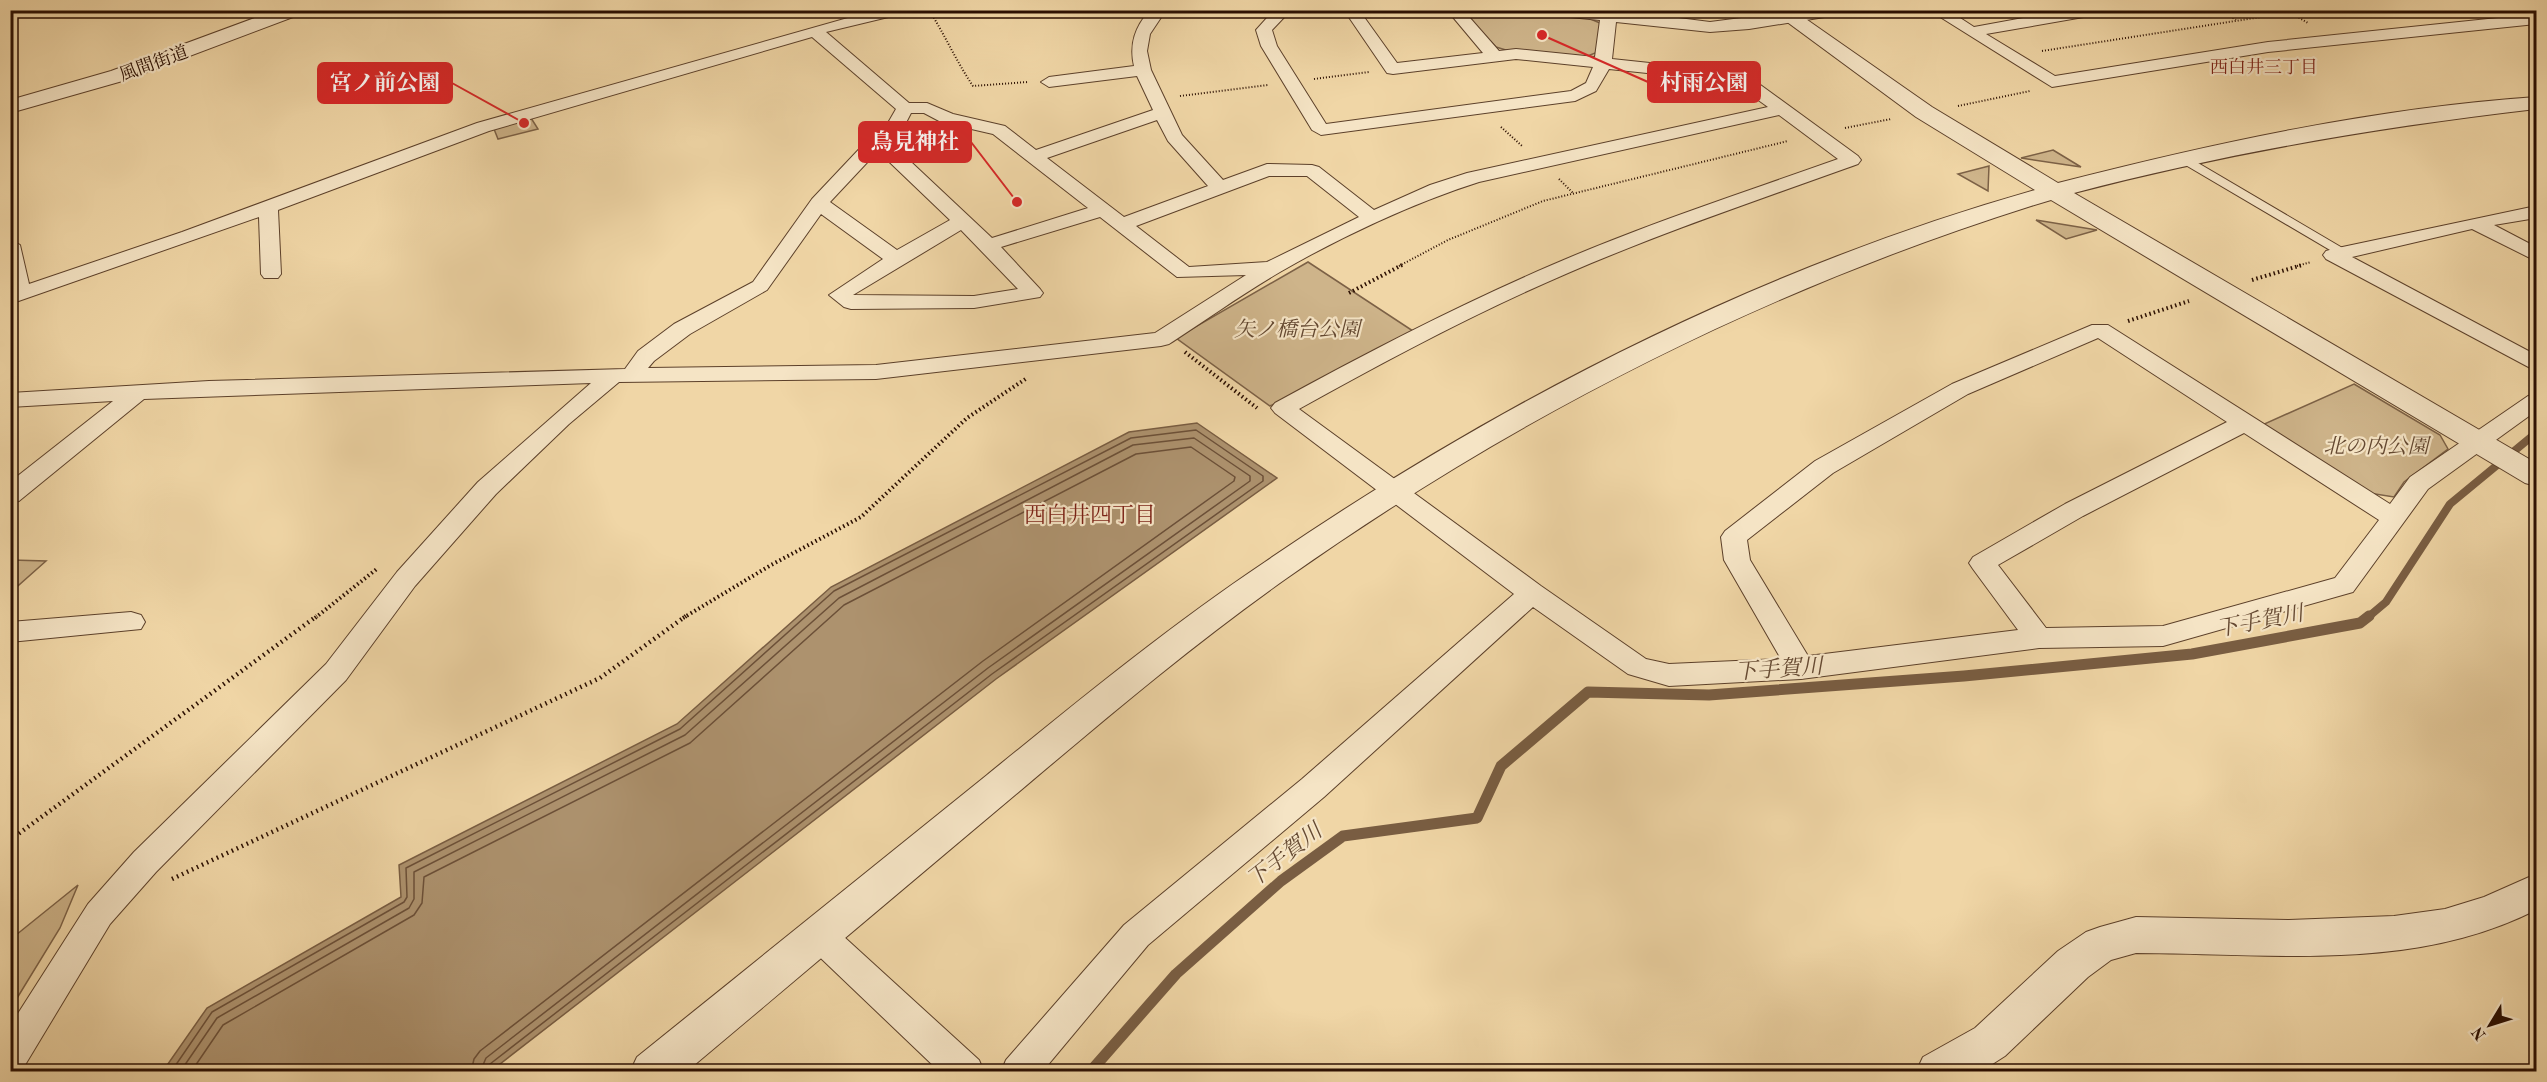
<svg xmlns="http://www.w3.org/2000/svg" width="2547" height="1082" font-family="'Old Standard TT','Noto Serif JP',serif">
	<style>
		.green { fill: #ceb48a; stroke: #7c6146; stroke-width: 1.5 }
		.water { fill: #ad926e; stroke: #795d42; stroke-width: 1.5 }
		.lines { fill: none; stroke-linecap: round; stroke-linejoin: round }
		.shore { stroke: #6c5038; stroke-width: 1.5 }
		.stream-far1 { stroke: #795d42; stroke-width: 8 }
		.stream { stroke: #795d42; stroke-width: 11 }
		.service-casing { stroke: #5c402a; stroke-width: 10 }
		.minor-casing { stroke: #5c402a; stroke-width: 2 }
		.tertiary-casing { stroke: #5c402a; stroke-width: 2 }
		.path-far2 { stroke: #2a0e01; stroke-width: 2; stroke-dasharray: 1 2; stroke-linecap: butt }
		.path-far1 { stroke: #2a0e01; stroke-width: 4; stroke-dasharray: 1.5 3; stroke-linecap: butt }
		.path { stroke: #2a0e01; stroke-width: 4.5; stroke-dasharray: 1.5 4; stroke-linecap: butt }
		.service { stroke: #f5e4c5; stroke-width: 8 }
		.minor { fill: #f5e4c5; fill-rule: evenodd }
		.tertiary { fill: #f5e4c5; fill-rule: evenodd }
		.labels { text-anchor: middle; dominant-baseline: central; stroke-width: 4.5; stroke-linejoin: round; paint-order: stroke }
		.far-street-label { font-size: 18px; fill: #2a0e01; stroke: #f5e4c5 }
		.far-neighbourhood-label { font-size: 18px; fill: #7a1f14; stroke: #f5e4c5 }
		.park-label { font-size: 21px; font-style: italic; fill: #634831; stroke: #f5e4c5 }
		.neighbourhood-label { font-size: 22px; fill: #7a1f14; stroke: #f5e4c5 }
		.water-label { font-size: 22px; font-style: italic; fill: #654932; stroke: #f5e4c5 }
		.leader { fill: none; stroke: #d62828; stroke-width: 2 }
		.callout-dot { fill: #d62828; stroke: #f5e4c5; stroke-width: 2 }
		.callout { fill: #d62828; stroke: #d62828; stroke-width: 2 }
		.callout-label { font-size: 22px; text-anchor: middle; font-weight: bold; fill: #fff }
	</style>
	<rect width="100%" height="100%" fill="#f0d6a6"/>
	<filter id="stains"><feTurbulence type="fractalNoise" baseFrequency=".00333" numOctaves="4"/><feColorMatrix values="0 0 0 0 .2 0 0 0 0 .09 0 0 0 0 .02 0 0 0 .5 -.17"/></filter>
	<radialGradient id="worn" r=".72"><stop offset=".6" stop-color="#630" stop-opacity="0"/><stop offset="1" stop-color="#630" stop-opacity=".3"/></radialGradient>
	<path class="green" d="M1462,11c44,0 98,-7 138,12l-2,29 -13,5 -76,-6 -13,-4z
		M531,118l7,11 -40,10 -4,-10z
		M2053,150l28,17 -60,-9z
		M1989,166l-1,25 -30,-17z
		M2036,220l61,10 -31,9z
		M1308,262l105,69 -143,75 -94,-68z
		M2354,384l86,51 8,14 -44,33 -10,15 -25,-4 -107,-68z
		M11,560l35,1 -35,31z
		M78,885l-18,43 -49,80v-69z"/>
	<path class="water" d="M1197,423l80,55 -281,201 -505,392h-328l44,-63 194,-111 -2,-32 278,-141 154,-137 298,-155z"/>
	<g class="lines">
		<path class="shore" d="M171,1072l41,-60 192,-110 3,-5 -1,-29 274,-139 154,-138 297,-153 65,-8 67,46v5l-271,193 -502,390 -2,8
			M180,1072l37,-54 192,-110 5,-9v-27l271,-137 154,-137 294,-153 61,-7 56,38v5l-262,187 -502,390 -6,14
			M191,1072l32,-47 191,-110 8,-12 2,-26 266,-134 154,-138 292,-151 55,-7 44,30 -1,4 -251,180 -503,390 -6,8 -3,13"/>
		<path class="stream-far1" d="M2367,618l19,-16 64,-98 86,-71"/>
		<path class="stream" d="M1090,1072l86,-98 105,-93 62,-45 134,-18 24,-52 87,-74 121,3 255,-19 228,-22 168,-31 9,-7"/>
		<defs>
			<path id="service" d="M2185,160l158,93"/>
			<path id="minor" d="M876,10h31l-2,3 -79,19 83,71h18l26,11 52,12 31,24 117,-40 -16,-34 -88,11 -8,-5 8,-5 85,-11c-5,-22 1,-39 16,-56h16l-16,24 -3,17 4,19 31,65 41,45 44,-16 45,1 7,2 55,43 56,-25 37,-12 301,-66 -35,-25 -124,-13 -13,22 -21,10 -254,34 -9,-5 -51,-84 -5,-16 18,-20h17l-19,20 5,16 49,78 245,-33 15,-8 7,-16 -77,-8 -123,15 -6,-1 -43,-63h15l38,53 86,-10 -36,-43h16l36,41 17,-2 79,8 5,-37 -50,-5 -7,-5h73l94,12 94,-12h40l-7,5 -88,14 -39,3 -94,-10 -4,37 132,14 114,83 3,4 -3,4c-97,35 -195,68 -290,109 -93,40 -181,87 -269,136l242,177 105,73 23,5 112,-5 -57,-99 -3,-23 4,-6 90,-70 137,-77 140,-59h16l282,179 20,-27 118,-81 8,-2v17l-108,78 -75,103 -190,54 -124,2 -238,31 -132,7 -41,-12 -95,-67 -209,190 -176,148 -106,127h-41l5,-12 118,-135 178,-146 212,-185 -239,-181 -4,-5 4,-5c91,-50 182,-97 277,-138 94,-41 191,-72 286,-106l-59,-44 -300,67c-66,21 -139,55 -199,90 -38,22 -74,48 -111,72l-8,2 -285,33 -257,3 -50,42 -73,70 -81,92 -69,94 -190,192 -46,52 -88,146 -12,2v-46l78,-122 46,-52 192,-188 71,-92 81,-90 113,-99 -447,16 -125,102 -9,2v-21l103,-81 -103,6v-14l199,-12 416,-12 13,-18 36,-27 79,-42 59,-83 51,-54 14,-3 19,-33 -84,-72 -323,94 -211,79 3,64 -3,4h-14l-3,-4 -2,-57 -249,87v-65l10,6 9,39 153,-52 295,-109zM911,113h13l17,9 52,12 95,74 -96,30 -98,-92zM1157,120l11,21 40,45 -84,31 -77,-59zM880,153l70,67 -53,30 -67,-48 45,-48zM1269,176h38l52,41 -92,45 -78,5 -53,-41zM821,214l62,45 -54,36 15,12 7,2 123,-1 66,-11 3,-4 -3,-4 -39,-42 99,-30 77,60 69,-2 -91,58 -279,32 -228,3 6,-7 36,-27 77,-44zM961,230l57,59 -44,7 -121,-1zM2098,338l129,84 -162,82 -92,53 -4,6 4,6 45,61 -210,26 -58,-96 -3,-20 86,-67 135,-79zM2244,433l135,87 -44,58 -172,48 -117,2 -48,-63 85,-49z
				M1929,10h19l26,17 92,-17h36l-7,5 -109,19 69,42 213,-34 268,-28v10l-268,28 -216,35z
				M2536,206v12l-42,7 42,22v14l-64,-32 -120,28 184,98v16l-210,-112 -3,-4 3,-4 7,-2z
				M131,612l10,3 4,7 -4,7 -131,13v-20z
				M819,920l12,5 148,135 5,12h-44l-133,-127 -4,-10 4,-10z"/>
			<path id="tertiary" d="M276,10h27l-2,4 -175,66 -116,33v-13l101,-29z
				M1771,10h22l139,97 126,76c156,-40 317,-75 478,-86v12c-156,18 -310,44 -462,84l462,270v23l-11,-3 -474,-283 -20,6c-266,84 -516,211 -744,372 -95,67 -183,142 -272,217 -110,92 -219,185 -329,277h-56l7,-15c117,-94 233,-188 350,-282 91,-74 181,-148 278,-213 235,-161 495,-294 770,-372l-119,-73z
				M2536,874v36c-125,63 -265,43 -400,43l-25,7 -23,17 -83,79 -25,16h-64l7,-15 52,-29 83,-77 28,-19 14,-5 36,-10 153,3 105,-4 51,-7 39,-12z"/>
		</defs>
		<use href="#service" class="service-casing"/>
		<use href="#minor" class="minor-casing"/>
		<use href="#tertiary" class="tertiary-casing"/>
		<path class="path-far2" d="M929,10c16,25 27,51 44,76l55,-4
			M2220,10l16,10
			M2291,13l17,10
			M2042,51l264,-41
			M1314,79l55,-7
			M1180,96l88,-11
			M1958,106l72,-15
			M1501,127l21,19
			M1845,128l46,-9
			M1559,179l14,14
			M1399,266l49,-26 95,-39 245,-60
			M2297,266l14,-4"/>
		<path class="path-far1" d="M2252,280l50,-15
			M1349,293l53,-28
			M2128,321l61,-20
			M1185,352l72,56
			M315,618l63,-50
			M683,618l88,-53 90,-48 106,-99 60,-40"/>
		<path class="path" d="M10,840l307,-224
			M172,879l428,-201 86,-62"/>
		<use href="#service" class="service"/>
		<use href="#minor" class="minor"/>
		<use href="#tertiary" class="tertiary"/>
	</g>
	<g class="labels">
		<g class="far-street-label">
			<text transform="translate(154 64) rotate(-20)">風間街道</text>
		</g>
		<g class="far-neighbourhood-label">
			<text x="2264" y="68">西白井三丁目</text>
		</g>
		<g class="park-label">
			<text x="1297" y="330">矢ノ橋台公園</text>
			<text x="2376" y="447">北の内公園</text>
		</g>
		<g class="neighbourhood-label">
			<text x="1090" y="516">西白井四丁目</text>
		</g>
		<g class="water-label">
			<text transform="translate(2260 622) rotate(-11)">下手賀川</text>
			<text transform="translate(1779 670) rotate(-4)">下手賀川</text>
			<text transform="translate(1285 856) rotate(-38)">下手賀川</text>
		</g>
	</g>
	<path class="leader" d="M1542 35L1648 82M524 123L452 83M1017 202L971 142"/>
	<g class="callout-dot">
		<circle cx="1542" cy="35" r="6"/>
		<circle cx="524" cy="123" r="6"/>
		<circle cx="1017" cy="202" r="6"/>
	</g>
	<g class="callout">
		<rect x="1648" y="62" width="112" height="40" rx="6"/>
		<rect x="318" y="63" width="134" height="40" rx="6"/>
		<rect x="859" y="122" width="112" height="40" rx="6"/>
	</g>
	<g class="callout-label">
		<text x="1704" y="90">村雨公園</text>
		<text x="385" y="90">宮ノ前公園</text>
		<text x="915" y="149">鳥見神社</text>
	</g>
	<rect width="2547" height="1082" fill="none" stroke="#f0d6a6" stroke-width="36"/>
	<rect x="12" y="12" width="2523" height="1058" fill="none" stroke="#2a0e01" stroke-width="3"/>
	<rect x="18" y="18" width="2511" height="1046" fill="none" stroke="#2a0e01" stroke-width="1.5"/>
	<g transform="translate(2490 1025) rotate(232)" stroke="#f5e4c5" stroke-width="4.5" paint-order="stroke">
	<path d="M0-4.5L10 22L0 15L-10 22Z" fill="#2a0e01"/>
	<text y="-9" font-size="16" font-weight="bold" text-anchor="middle" fill="#2a0e01">N</text>
	</g>
	<rect width="100%" height="100%" filter="url(#stains)"/>
	<rect width="100%" height="100%" fill="url(#worn)"/>
</svg>
